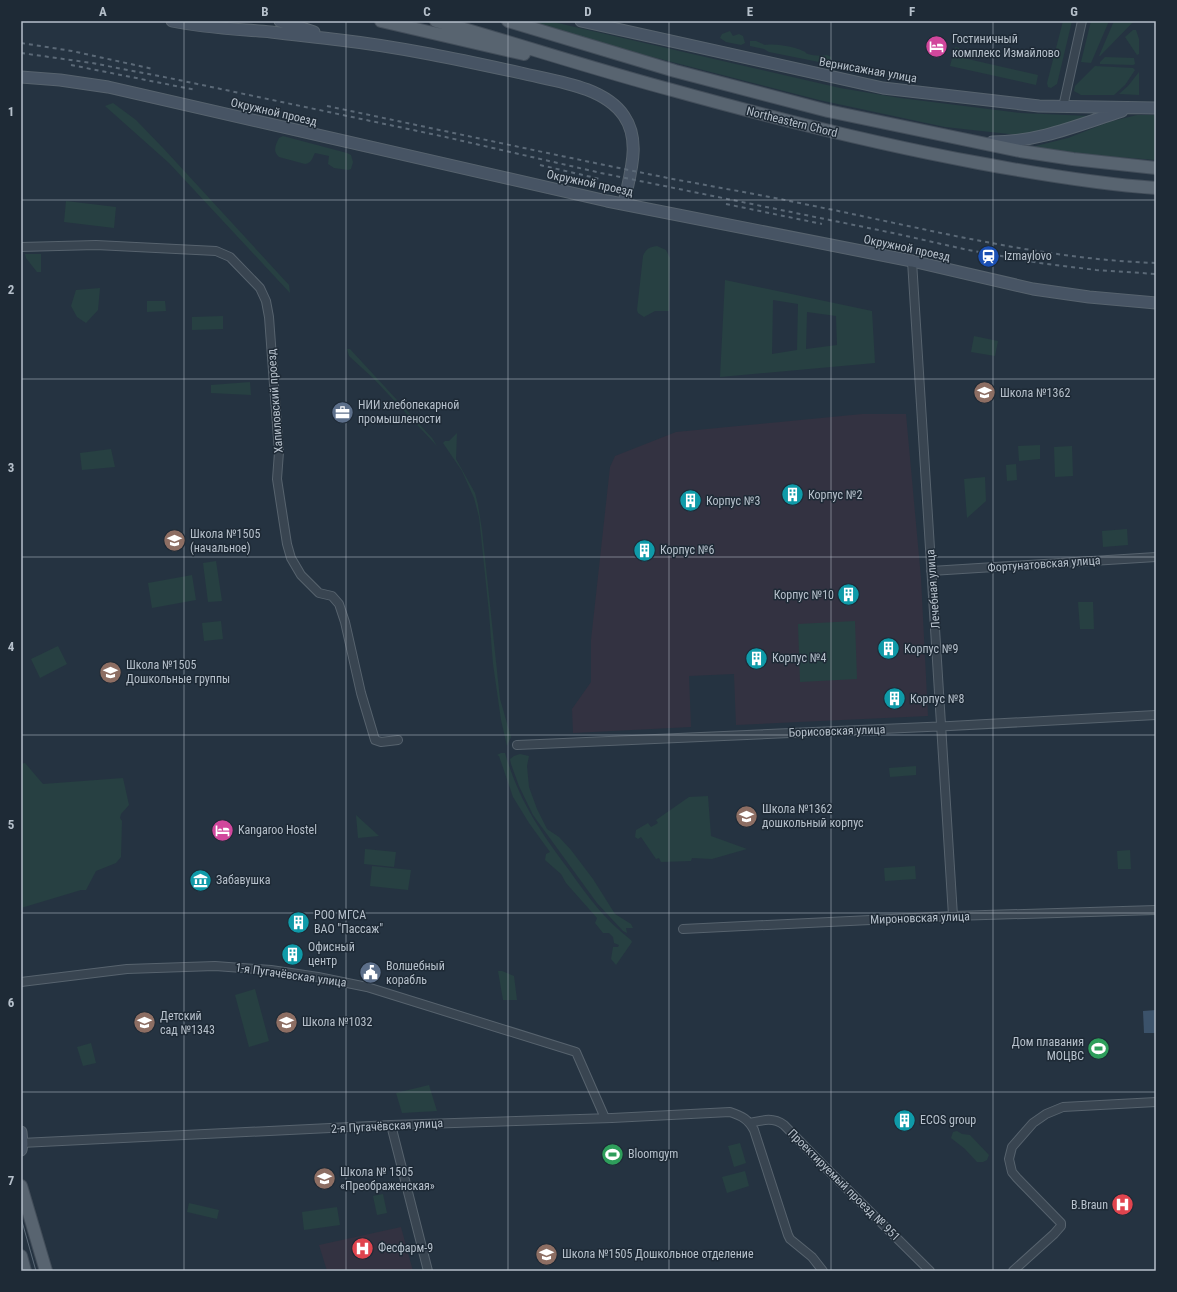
<svg xmlns="http://www.w3.org/2000/svg" width="1177" height="1292" font-family="'Roboto Condensed',sans-serif">
	<style>
		.medical { fill: #333241 }
		.green { fill: #274042; fill-rule: evenodd }
		.water { fill: #3b526a }
		.lines { fill: none; stroke-linecap: round; stroke-linejoin: round }
		.street-casing { stroke: #57636e; stroke-width: 10 }
		.secondary-casing { stroke: #57636e; stroke-width: 13 }
		.primary-casing { stroke: #434e5a; stroke-width: 14 }
		.street { stroke: #394551; stroke-width: 8 }
		.secondary { stroke: #475464; stroke-width: 11 }
		.primary { stroke: #586470; stroke-width: 12 }
		.tram { stroke: #5b6977; stroke-width: 1 }
		.rail { stroke: #5b6977; stroke-width: 2; stroke-dasharray: 4 4; stroke-linecap: butt }
		.grid { fill: none; stroke: #b6c0cb; stroke-width: 1; stroke-opacity: 0.55 }
		.labels { text-anchor: middle; dominant-baseline: central; stroke-width: 3; stroke-linejoin: round; paint-order: stroke }
		.poi-label { font-size: 12px; fill: #b6c0cb; stroke: #1e2a36; text-anchor: start }
		.street-label { font-size: 12px; fill: #b6c0cb; stroke: #1e2a36 }
		.neatline { fill: none; stroke: #b6c0cb; stroke-width: 1.5 }
		.grid-label { font-size: 13px; text-anchor: middle; font-weight: bold; fill: #b6c0cb }
	</style>
	<rect width="100%" height="100%" fill="#253341"/>
	<path class="medical" d="M862,414h44l15,164 7,138 -192,9 -2,-51 -45,2 2,51 -118,6 -1,-24 19,-27v-42l19,-173 5,-11 61,-24z
		M401,1227l12,44h-86l-8,-26z"/>
	<path class="green" d="M528,21h21l291,67 60,10 121,15 68,3 -43,14 -28,5 -73,-8 -126,-27 -182,-47z
		M1063,21h9l-15,63 -6,4 -3,-1 -1,-4z
		M1091,21l10,1 8,-1 -18,42 -10,-1z
		M1114,21h20l-34,35h-1z
		M1133,30h3l3,9v15l-2,1 -12,-18z
		M730,31l3,5 6,-2 4,2 2,7 -4,2 -15,-3 -6,-4 2,-4z
		M750,41h6l9,4c7,-2 32,2 38,6 5,2 0,1 5,3 6,2 14,2 19,1l4,2v5l5,-2 2,3 -1,4 -8,-3 -60,-12 -5,-3 -14,-3z
		M955,47l4,1v9l79,18 -2,10 -86,-19z
		M1105,57l29,1 1,6 -2,1 -33,-1v-2z
		M1095,66l38,2 2,2 -10,15 -11,10h-33l-7,-4 1,-5z
		M1139,72v23l-20,-1 9,-8z
		M113,103l23,17 28,29 125,136 1,8 -121,-130 -64,-57z
		M1137,115h19v45l-76,-6 -48,-7 36,-9 41,-16z
		M283,136l64,17 4,2 2,7 -2,7 -3,1 -14,-2 -6,-4 1,-8 -14,-3c-3,5 -3,10 -10,11l-26,-7c-7,-6 -3,-13 0,-19z
		M66,201l50,6 -2,21 -50,-6z
		M657,246l9,4 4,8 -1,53h-14l-11,6 -6,-4 -1,-3 6,-54c3,-7 6,-9 14,-10z
		M25,254h16v18h-4l-11,-14z
		M725,280l147,31 3,52 -155,14zM773,300l25,4 -1,46 -25,4zM807,312l29,4 1,29 -31,4z
		M100,288l-2,22 -12,13 -9,-6 -6,-11 5,-16z
		M147,301h18l1,10 -19,1z
		M223,316v13l-31,1v-13z
		M974,336l24,5 -3,15 -24,-4z
		M347,349h3l82,89 5,8 -64,-68 -24,-22z
		M250,382l1,13 -40,-2v-8z
		M457,433l-1,26 19,34 3,12 4,25 18,169 11,38 -4,9 -6,-26 -8,-56 -4,-51 -10,-96 -5,-19 -12,-27 -19,-28 2,-2h4z
		M1040,445v14l-21,2 -1,-15z
		M1072,446l1,30 -18,1 -1,-30z
		M111,449l4,18 -33,3 -2,-17z
		M1016,464l1,16 -10,1 -1,-16z
		M985,477l1,24 -19,17 -3,-39z
		M1127,529l1,16 -25,2 -1,-16z
		M216,561l6,40 -14,1 -5,-39z
		M192,575l4,25 -44,8 -4,-25z
		M1078,602h15l1,27h-14z
		M221,621l2,18 -19,2 -2,-18z
		M855,621l2,58 -57,3 -2,-58z
		M58,646l9,18 -27,14 -9,-19z
		M501,753h4c14,48 35,78 64,117 19,27 36,50 62,70l1,2 -16,23 -5,-6 2,-12h5l1,-2 -5,-2 -1,-6 -4,-4h-6l-8,-10 2,-5 -31,-35 -5,-9 -16,-14 1,-6 4,-2 -21,-29 -16,-26 -14,-41 -2,-1z
		M520,754l9,2 -2,10 2,21 8,22 10,20 12,8 12,13 22,29 22,35 16,10 2,4h-7l1,5 -4,-2 -26,-28 -64,-88 -14,-29 -8,-22 -1,-5 4,-3z
		M25,763l18,21 80,-6 6,27 -8,9 -1,4 2,3 -1,36 -5,6 -20,8 -10,19h-5l-60,18v-144z
		M916,766v9l-26,2 -1,-9z
		M708,796l3,40 36,13 -35,10 -20,-1 -1,3 -30,1 -2,-4 -3,1 -15,-22 -3,2 -3,-2 1,-7 12,-7 3,4 7,-4 -2,-3 33,-23z
		M356,815l23,21 -21,2z
		M365,849l31,3 -2,15 -30,-3z
		M1130,850l1,19h-13l-1,-18z
		M372,866l39,4 -3,20 -38,-4z
		M915,866l1,13 -31,2 -1,-13z
		M498,971h4l12,5 3,24h-14z
		M255,989l14,52 -20,6 -14,-52z
		M91,1043l5,20 -13,3 -6,-19z
		M429,1085l8,26 -35,2 -6,-20z
		M957,1131l5,3 8,1 19,20 -2,5 -4,2h-6l-12,-13 -14,-11 2,-6z
		M740,1143l6,20 -12,4 -6,-21z
		M745,1171l4,15 -22,7 -5,-16z
		M383,1194l4,19 -10,2 -4,-19z
		M189,1203l30,7 -2,9 -30,-7z
		M337,1207l3,18 -36,5 -2,-18z"/>
	<path class="water" d="M1156,1010v23h-12l-1,-22z"/>
	<g class="lines">
		<defs>
			<path id="street" d="M1063,107l19,-86
				M21,247l75,-2 120,6 14,6 30,31 6,13 3,16 10,135 -2,27 10,65 4,14 10,17 18,18 13,3 7,8 6,18 16,71 14,47 6,2 17,-2
				M912,261l41,655
				M931,571l225,-14
				M517,745l433,-19 206,-11
				M683,929l270,-13 203,-6
				M21,982l106,-13 88,-3 56,4 47,7 49,10 209,65 29,66
				M750,1123c13,-3 23,-6 34,2l43,44 103,102
				M391,1125l37,146
				M21,1143l370,-18 221,-7 118,-6c12,4 18,7 24,18l34,105 2,4 22,18 11,14
				M1013,1271l41,-37 7,-8v-3l-44,-45 -5,-6 -3,-13 3,-12 21,-24 13,-9 17,-7 93,-5"/>
			<path id="secondary" d="M172,21c33,7 66,8 99,11 23,3 46,5 69,8 61,7 121,20 181,33 33,8 83,13 103,43 18,26 5,60 0,88
				M280,21l34,11
				M581,21l302,67 156,18 117,2
				M21,77l39,3 48,7 499,114 305,60 121,28 56,8 67,6
				M992,142c47,0 86,-17 130,-31
				M21,1132l1,12 -1,6"/>
			<path id="primary" d="M381,21l143,33
				M436,21c79,22 157,48 236,69 101,28 204,54 307,73 59,11 118,21 177,25
				M508,21l167,50 153,40 192,40 53,8 83,9
				M21,1186l25,85
				M21,1256l4,15"/>
		</defs>
		<use href="#street" class="street-casing"/>
		<use href="#secondary" class="secondary-casing"/>
		<use href="#primary" class="primary-casing"/>
		<use href="#street" class="street"/>
		<use href="#secondary" class="secondary"/>
		<use href="#primary" class="primary"/>
		<path class="tram" d="M21,1218l15,53"/>
		<path class="rail" d="M21,43l51,8 81,18
			M21,53l71,10 82,16 267,57 160,37 292,60 75,17 72,13 56,7 60,4
			M71,65l125,25
			M327,106c114,24 227,49 341,72 47,9 94,17 141,27 115,23 229,54 347,58
			M540,165l60,14
			M726,204l96,20"/>
	</g>
	<path class="grid" d="M184,21v1250M346,21v1250M508,21v1250M669,21v1250M831,21v1250M993,21v1250M21,200h1135M21,379h1135M21,557h1135M21,735h1135M21,913h1135M21,1092h1135"/>
	<defs>
		<symbol id="hotel-disc" viewBox="-11 -11 22 22"><circle r="9.5" fill="#d1479c" stroke="#1e2a36"/><path d="M-6-4.5h1.5V1H6V5H4.5V3h-9V5H-6ZM-4 0a1.8 1.8 0 1 1 3.6 0ZM.5 0V-2.5h3Q6-2.5 6 0Z" fill="#fff"/></symbol>
		<symbol id="station-disc" viewBox="-11 -11 22 22"><circle r="9.5" fill="#1a4fb4" stroke="#1e2a36"/><path d="M-3-6H3Q5-6 5-4V2Q5 4 3 4L4.5 6H3L1.5 4h-3L-3 6H-4.5L-3 4Q-5 4-5 2V-4Q-5-6-3-6ZM-3.5-4v3h7v-3ZM-3.5 1v1.5H-2V1ZM2 1v1.5H3.5V1Z" fill="#fff"/></symbol>
		<symbol id="school-disc" viewBox="-11 -11 22 22"><circle r="9.5" fill="#8d6e63" stroke="#1e2a36"/><path d="M0-5L7-2L0 1L-7-2ZM-4 1L0 2.5L4 1V4Q0 6-4 4Z" fill="#fff"/></symbol>
		<symbol id="office-disc" viewBox="-11 -11 22 22"><circle r="9.5" fill="#5c6f8a" stroke="#1e2a36"/><path d="M-6-3h4V-5.5h4V-3h4V5H-6ZM-1-4.5V-3h2v-1.5ZM-6 0V1H6V0Z" fill="#fff"/></symbol>
		<symbol id="building-disc" viewBox="-11 -11 22 22"><circle r="9.5" fill="#0f9aa8" stroke="#1e2a36"/><path d="M-4-6H4V6H1V3H-1V6H-4ZM-2.5-4.3h1.7v1.8h-1.7ZM.8-4.3h1.7v1.8H.8ZM-2.5-1h1.7V.8h-1.7ZM.8-1h1.7V.8H.8Z" fill="#fff"/></symbol>
		<symbol id="museum-disc" viewBox="-11 -11 22 22"><circle r="9.5" fill="#0f9aa8" stroke="#1e2a36"/><path d="M0-6L6-3V-2H-6V-3ZM-5-1h2V3h-2ZM-1-1h2V3h-2ZM3-1h2V3H3ZM-6 4H6V6H-6Z" fill="#fff"/></symbol>
		<symbol id="civic-disc" viewBox="-11 -11 22 22"><circle r="9.5" fill="#5c6f8a" stroke="#1e2a36"/><path d="M-.6-6.5H3V-4.5H.6V-3L4-1V1h2V6H-6V1h2V-1L-.6-3ZM-1.2 2.5V6h2.4V2.5Z" fill="#fff"/></symbol>
		<symbol id="stadium-disc" viewBox="-11 -11 22 22"><circle r="9.5" fill="#2e9e5b" stroke="#1e2a36"/><path d="M0-5a6.5 5 0 1 0 0 10a6.5 5 0 1 0 0-10ZM-3.5-1.8h7v3.6h-7Z" fill="#fff"/></symbol>
		<symbol id="hospital-disc" viewBox="-11 -11 22 22"><circle r="9.5" fill="#e0444e" stroke="#1e2a36"/><path d="M-5-5h3v3.5h4V-5h3V5h-3V1.5h-4V5h-3Z" fill="#fff"/></symbol>
	</defs>
	<g fill-rule="evenodd">
		<use href="#hotel-disc" x="924" y="34" width="25" height="25"/>
		<use href="#station-disc" x="976" y="244" width="25" height="25"/>
		<use href="#school-disc" x="972" y="380" width="25" height="25"/>
		<use href="#office-disc" x="330" y="400" width="25" height="25"/>
		<use href="#building-disc" x="780" y="482" width="25" height="25"/>
		<use href="#building-disc" x="678" y="488" width="25" height="25"/>
		<use href="#school-disc" x="162" y="528" width="25" height="25"/>
		<use href="#building-disc" x="632" y="538" width="25" height="25"/>
		<use href="#building-disc" x="836" y="582" width="25" height="25"/>
		<use href="#building-disc" x="876" y="636" width="25" height="25"/>
		<use href="#building-disc" x="744" y="646" width="25" height="25"/>
		<use href="#school-disc" x="98" y="660" width="25" height="25"/>
		<use href="#building-disc" x="882" y="686" width="25" height="25"/>
		<use href="#school-disc" x="734" y="804" width="25" height="25"/>
		<use href="#hotel-disc" x="210" y="818" width="25" height="25"/>
		<use href="#museum-disc" x="188" y="868" width="25" height="25"/>
		<use href="#building-disc" x="286" y="910" width="25" height="25"/>
		<use href="#building-disc" x="280" y="942" width="25" height="25"/>
		<use href="#civic-disc" x="358" y="960" width="25" height="25"/>
		<use href="#school-disc" x="274" y="1010" width="25" height="25"/>
		<use href="#school-disc" x="132" y="1010" width="25" height="25"/>
		<use href="#stadium-disc" x="1086" y="1036" width="25" height="25"/>
		<use href="#building-disc" x="892" y="1108" width="25" height="25"/>
		<use href="#stadium-disc" x="600" y="1142" width="25" height="25"/>
		<use href="#school-disc" x="312" y="1166" width="25" height="25"/>
		<use href="#hospital-disc" x="1110" y="1192" width="25" height="25"/>
		<use href="#hospital-disc" x="350" y="1236" width="25" height="25"/>
		<use href="#school-disc" x="534" y="1242" width="25" height="25"/>
	</g>
	<g class="labels">
		<g class="poi-label">
			<text x="952" y="39">Гостиничный<tspan x="952" dy="14">комплекс Измайлово</tspan></text>
			<text x="1004" y="256">Izmaylovo</text>
			<text x="1000" y="393">Школа №1362</text>
			<text x="358" y="405">НИИ хлебопекарной<tspan x="358" dy="14">промышлености</tspan></text>
			<text x="808" y="495">Корпус №2</text>
			<text x="706" y="501">Корпус №3</text>
			<text x="190" y="534">Школа №1505<tspan x="190" dy="14">(начальное)</tspan></text>
			<text x="660" y="550">Корпус №6</text>
			<text x="834" y="595" text-anchor="end">Корпус №10</text>
			<text x="904" y="649">Корпус №9</text>
			<text x="772" y="658">Корпус №4</text>
			<text x="126" y="665">Школа №1505<tspan x="126" dy="14">Дошкольные группы</tspan></text>
			<text x="910" y="699">Корпус №8</text>
			<text x="762" y="809">Школа №1362<tspan x="762" dy="14">дошкольный корпус</tspan></text>
			<text x="238" y="830">Kangaroo Hostel</text>
			<text x="216" y="880">Забавушка</text>
			<text x="314" y="915">РОО МГСА<tspan x="314" dy="14">ВАО "Пассаж"</tspan></text>
			<text x="308" y="947">Офисный<tspan x="308" dy="14">центр</tspan></text>
			<text x="386" y="966">Волшебный<tspan x="386" dy="14">корабль</tspan></text>
			<text x="160" y="1016">Детский<tspan x="160" dy="14">сад №1343</tspan></text>
			<text x="302" y="1022">Школа №1032</text>
			<text x="1084" y="1042" text-anchor="end">Дом плавания<tspan x="1084" dy="14">МОЦВС</tspan></text>
			<text x="920" y="1120">ECOS group</text>
			<text x="628" y="1154">Bloomgym</text>
			<text x="340" y="1172">Школа № 1505<tspan x="340" dy="14">«Преображенская»</tspan></text>
			<text x="1108" y="1205" text-anchor="end">B.Braun</text>
			<text x="378" y="1248">Фесфарм-9</text>
			<text x="562" y="1254">Школа №1505 Дошкольное отделение</text>
		</g>
		<g class="street-label">
			<text transform="translate(868 70) rotate(10)">Вернисажная улица</text>
			<text transform="translate(274 112) rotate(13)">Окружной проезд</text>
			<text transform="translate(792 122) rotate(14)">Northeastern Chord</text>
			<text transform="translate(590 183) rotate(12)">Окружной проезд</text>
			<text transform="translate(907 248) rotate(12)">Окружной проезд</text>
			<text transform="translate(275 401) rotate(-94)">Хапиловский проезд</text>
			<text transform="translate(1044 564) rotate(-4)">Фортунатовская улица</text>
			<text transform="translate(933 589) rotate(-94)">Лечебная улица</text>
			<text transform="translate(837 731) rotate(-2)">Борисовская улица</text>
			<text transform="translate(920 918) rotate(-2)">Мироновская улица</text>
			<text transform="translate(291 975) rotate(8)">1-я Пугачёвская улица</text>
			<text transform="translate(387 1126) rotate(-3)">2-я Пугачёвская улица</text>
			<text transform="translate(844 1185) rotate(45)">Проектируемый проезд № 951</text>
		</g>
	</g>
	<rect width="1177" height="1292" fill="none" stroke="#1e2a36" stroke-width="44"/>
	<rect x="22" y="22" width="1133" height="1248" class="neatline"/>
	<g class="grid-label">
		<text x="103" y="16">A</text>
		<text x="265" y="16">B</text>
		<text x="427" y="16">C</text>
		<text x="588" y="16">D</text>
		<text x="750" y="16">E</text>
		<text x="912" y="16">F</text>
		<text x="1074" y="16">G</text>
		<text x="11" y="116">1</text>
		<text x="11" y="294">2</text>
		<text x="11" y="472">3</text>
		<text x="11" y="651">4</text>
		<text x="11" y="829">5</text>
		<text x="11" y="1007">6</text>
		<text x="11" y="1185">7</text>
	</g>
</svg>
